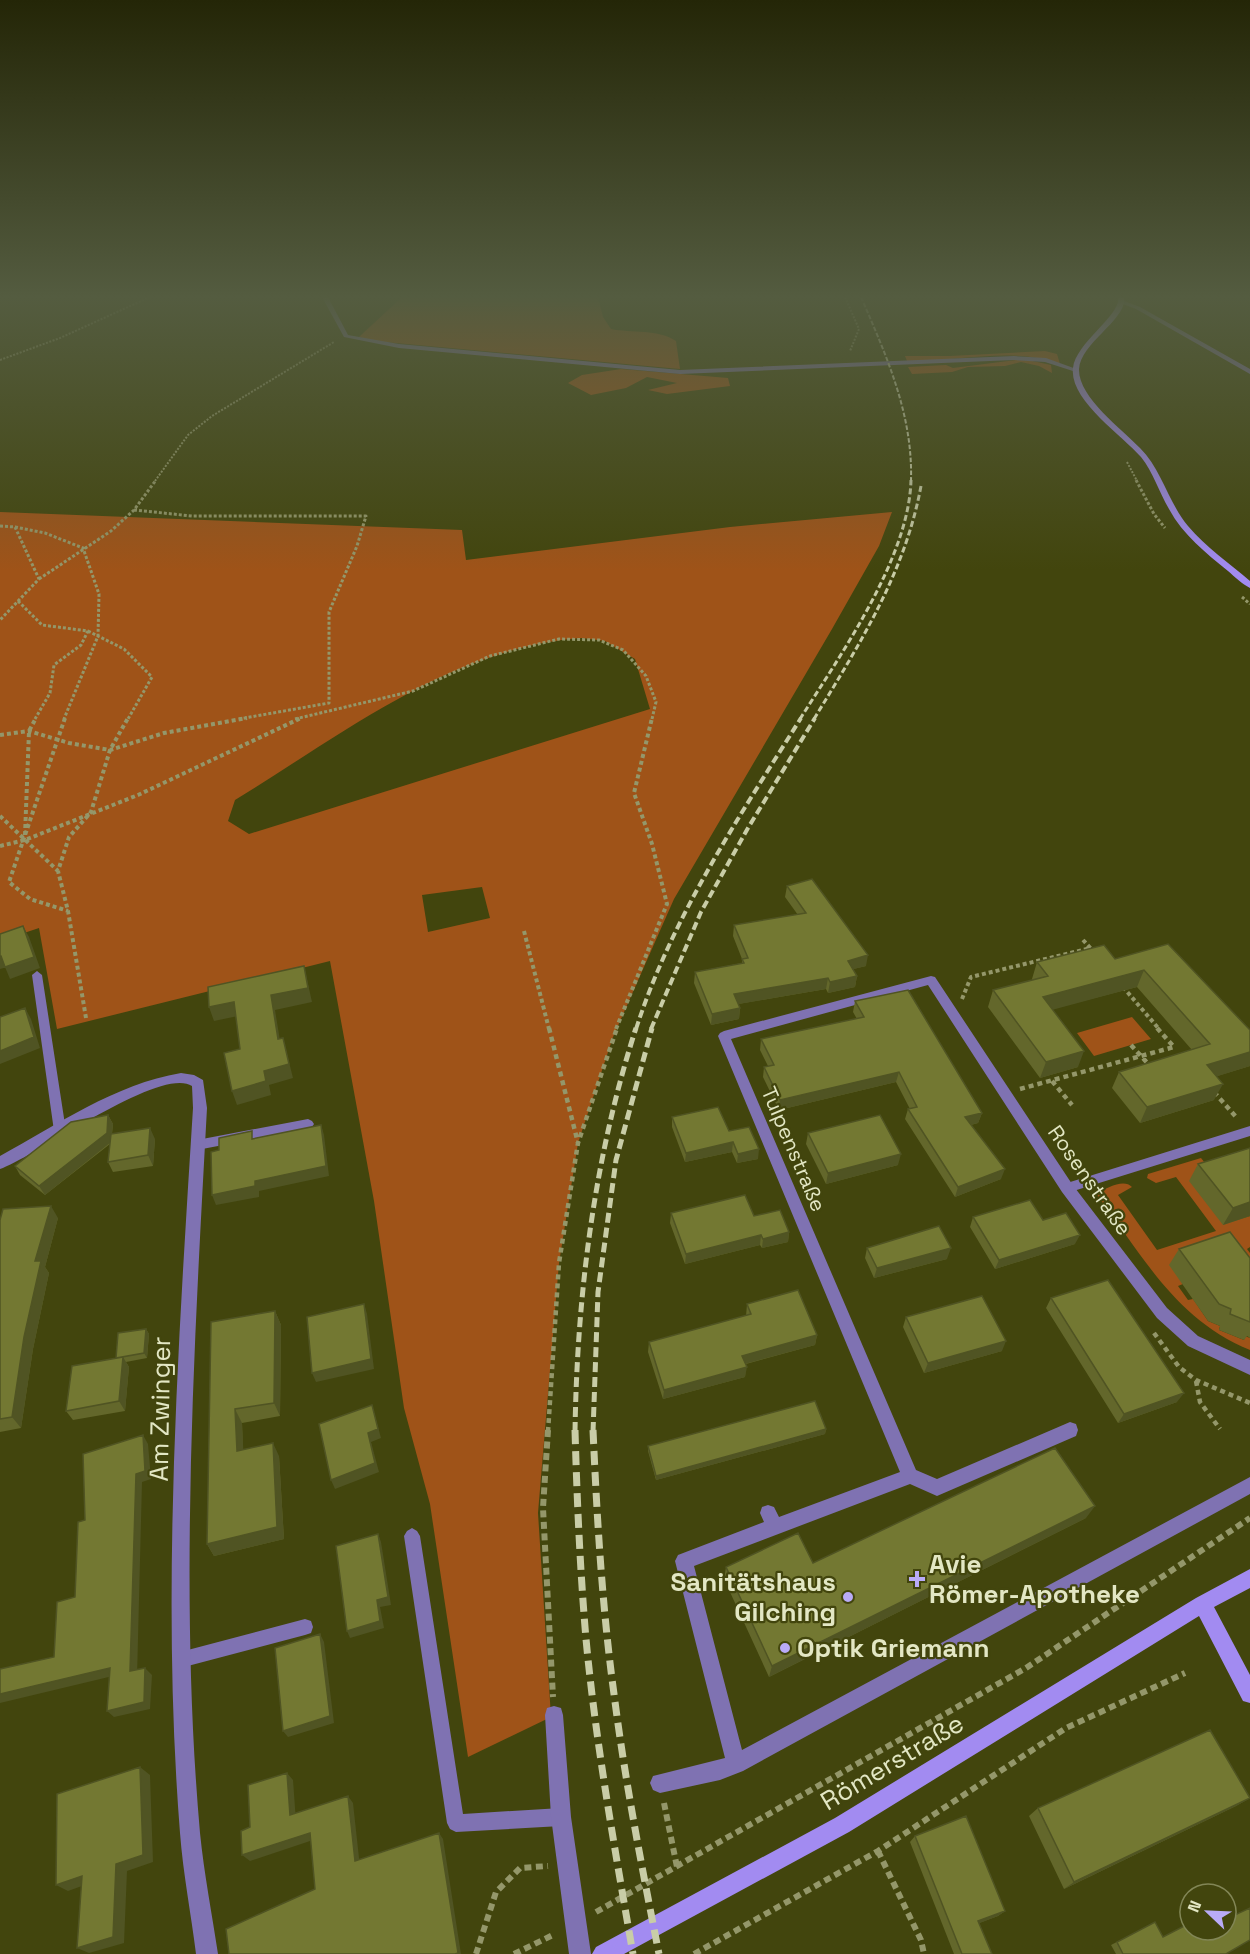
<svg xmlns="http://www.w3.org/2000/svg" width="1250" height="1954" font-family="'Space Grotesk',sans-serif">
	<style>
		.green { fill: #9f5318; fill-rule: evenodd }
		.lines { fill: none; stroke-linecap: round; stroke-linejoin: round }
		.path-far4 { stroke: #94976a; stroke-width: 2; stroke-dasharray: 2 1.5; stroke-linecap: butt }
		.path-far3 { stroke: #94976a; stroke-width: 3; stroke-dasharray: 3 2; stroke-linecap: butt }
		.path-far2 { stroke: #94976a; stroke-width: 4; stroke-dasharray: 4 3; stroke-linecap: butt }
		.path-far1 { stroke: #94976a; stroke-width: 4.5; stroke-dasharray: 5 4; stroke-linecap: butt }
		.path { stroke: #94976a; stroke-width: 6; stroke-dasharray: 7 4.5; stroke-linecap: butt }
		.lane { fill: #7f72b2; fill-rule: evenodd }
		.street { fill: #7f72b2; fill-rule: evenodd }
		.secondary { fill: #a28bf1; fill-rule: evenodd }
		.rail-far4 { stroke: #c9cda7; stroke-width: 2; stroke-dasharray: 4.5 2; stroke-linecap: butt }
		.rail-far3 { stroke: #c9cda7; stroke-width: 3; stroke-dasharray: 6 3; stroke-linecap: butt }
		.rail-far2 { stroke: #c9cda7; stroke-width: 4; stroke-dasharray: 8 4; stroke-linecap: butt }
		.rail-far1 { stroke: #c9cda7; stroke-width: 5; stroke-dasharray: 10 5; stroke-linecap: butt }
		.rail { stroke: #c9cda7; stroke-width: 7; stroke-dasharray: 14 7; stroke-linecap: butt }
		.wall { fill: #63672b }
		.shaded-wall { fill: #505423 }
		.building { fill: #737832; stroke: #505423; stroke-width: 1.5 }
		.poi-dot { fill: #b9abf7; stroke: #42450d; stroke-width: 2 }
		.labels { text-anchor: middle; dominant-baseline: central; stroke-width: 4.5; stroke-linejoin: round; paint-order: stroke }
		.street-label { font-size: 21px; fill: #e3e7c4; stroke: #42450d }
		.near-street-label { font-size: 26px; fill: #e3e7c4; stroke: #42450d }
		.near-poi-label { font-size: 26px; font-weight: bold; fill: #e3e7c4; stroke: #42450d; text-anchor: start }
	</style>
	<rect width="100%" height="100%" fill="#42450d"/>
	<path class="green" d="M402,297h196l5,20 8,12c20,4 48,0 65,12l4,28 -306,-28 -15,-4z
		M1045,351l12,3 3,10c-49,-18 -102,-2 -153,-3l-2,-5h45z
		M1023,359l28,6 1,8 -13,-7 -18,-4 -16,4 -37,1 -16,5 -40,2 -4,-7 38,-2 7,3z
		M621,369l107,9 2,8 -63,8 -19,-4 29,-7 -30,-6 -21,11 -35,7 -23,-12 14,-8z
		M0,512l462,18 4,30 264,-33 162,-15 -13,34 -47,83 -158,270 -61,138 -35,106 -19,120 -21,250 13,204 -83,40 -38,-253 -26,-96 -30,-207 -44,-240 -273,68 -18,-101 -39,13zM582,638l23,3 30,18 15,50 -401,125 -21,-13 7,-21c108,-66 217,-153 347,-162zM482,887l8,31 -62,14 -6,-37z
		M1132,1017l19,22 -57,17 -17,-23z
		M1201,1158l12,15 10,51 27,-8v31l-3,2 3,4v35l-67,-4 -5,2 10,14 5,-1 15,22 12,5 -1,4 25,10 1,-4 5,2v12c-75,-31 -105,-92 -152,-153l-1,-4c10,-5 27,-15 35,-6l-14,8 39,55 59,-19 -40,-54 -20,6 -9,-5 1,-4z"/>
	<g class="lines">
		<path class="path-far4" d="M845,297l14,32 -9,22
			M0,360l60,-22 90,-41
			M1127,462l10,19
			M155,481l33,-46 24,-19 122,-74"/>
		<path class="path-far3" d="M1136,480l18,34 11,14
			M134,510l58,6h174l-9,30 -28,66v91l-90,16
			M0,526l15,1 24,52 -39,41
			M15,527l30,6 38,15 16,46 -1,42 -34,83
			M39,579l72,-48 23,-21 22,-30
			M1242,597l8,7
			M18,601l24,24 46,6 -7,14 -27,20 -4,28 -15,26
			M88,631l36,18 28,28 -24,42
			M295,719l118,-28 77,-35 69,-17 40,1 24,10 23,26 10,26 -4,17"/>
		<path class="path-far2" d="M65,718l-56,164 21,17 38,12
			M0,735l29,-4 40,12 41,7 54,-17 83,-15
			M0,816l58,55
			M25,835l4,-104 7,-13
			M0,846l25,-6 113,-45 163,-77
			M524,931l25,98
			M1083,940l10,11
			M1123,987l36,42
			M962,999l9,-22 120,-29
			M86,1018l-18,-107 -10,-40 11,-34 22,-25 19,-62 18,-32
			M616,1029l51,-125 -15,-60 -18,-51 18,-75"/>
		<path class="path-far1" d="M549,1028l29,115
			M1131,1045l19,21
			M1052,1081l20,24
			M1020,1089l154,-42 -17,-19
			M1214,1092l23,26
			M1154,1333l25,34 17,13 54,23
			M1196,1381l4,21 20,27
			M548,1432l11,-169 19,-120 39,-115"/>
		<path class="path" d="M548,1430l-5,78 10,189
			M664,1803l13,64
			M878,1851l43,89 3,14
			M596,1912l430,-244 224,-150
			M476,1954l20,-62 24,-24 28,-2
			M514,1954l41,-20
			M694,1954l184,-103 188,-123 119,-55"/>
		<path class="lane" d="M37,971l5,4 24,156 -2,3 -4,2 -4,-2 -2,-3 -22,-156z
			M308,1119l4,2 2,3 -2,3 -4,2 -111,21 -4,-2 -2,-3 2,-3 4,-2z
			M1250,1126v10l-183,57 -4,-1 -2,-4 2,-4 4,-1z
			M412,1528l5,3 3,5 43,278 98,-6 6,3 3,6 -3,6 -6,3 -105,6 -6,-3 -3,-6 -43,-287 3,-5z
			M305,1619l6,2 2,6 -2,6 -6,2 -121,32 -6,-2 -2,-6 2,-6 6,-2z"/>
		<path class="street" d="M322,297h6l20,38 51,9 281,26 334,-14 32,2 33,12 -3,2 -31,-10 -31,-2 -334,14 -281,-26 -55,-11z
			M1122,300l18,7 110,62v5l-114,-65 -16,-6z
			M931,976l4,1 137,207 95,124 31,28 52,24v15l-62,-29 -31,-28 -95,-126 -134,-207 -197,54 185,431 21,9 133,-57 6,2 2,6 -2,6 -139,60 -27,-12 -216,82 48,184 508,-273v17l-507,277 -23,9 -60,13 -7,-3 -3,-7 3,-7 72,-18 -50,-197 3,-6 86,-33 -4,-9 2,-6 6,-2 6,2 5,10 121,-45 -182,-436 2,-3 4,-2z
			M181,1073l13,2 9,5 4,28c-13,239 -28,487 -7,725 4,40 12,81 18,121h-22c-5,-40 -13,-81 -16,-121 -19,-240 -2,-486 13,-725l-1,-22c-31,-21 -157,71 -192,83v-13c57,-31 115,-72 181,-83z
			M554,1706l7,2 2,7 8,102 20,137h-22l-18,-137 -6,-102 2,-7z"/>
		<path class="secondary" d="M1118,297h6c4,22 -43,45 -45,72 -1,28 43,60 61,79 22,22 28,54 48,78 18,21 41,37 62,55v7c-8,-4 -15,-11 -22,-17 -22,-18 -45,-36 -59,-62 -10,-17 -16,-37 -28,-52 -19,-22 -72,-57 -68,-89 3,-26 49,-53 45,-71z
			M1250,1569v19l-36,19 36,68v28l-7,-2 -44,-85 -350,216 -225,122h-32l4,-7 239,-129 361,-220z"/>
		<path class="rail-far4" d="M861,297c26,60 52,118 50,184"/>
		<path class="rail-far3" d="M800,719c41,-65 109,-161 111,-239
			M814,719c45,-74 91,-146 107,-233"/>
		<path class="rail-far2" d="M636,1029c36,-112 103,-212 165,-311
			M651,1029l50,-117 47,-84 67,-110"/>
		<path class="rail-far1" d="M575,1432c2,-137 19,-274 61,-404
			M593,1432l5,-140 18,-132 36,-132"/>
		<path class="rail" d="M575,1430c2,70 5,139 11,209 10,106 29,211 47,315
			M593,1430c4,88 9,176 21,264 11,87 28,174 45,260"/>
	</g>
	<path class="wall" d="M787,886l79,80 -13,3 4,7 -2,11 -27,6 -2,-4 -88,15 2,4 -1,11 -28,6 -17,-42 1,-11 47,-9v-4l-9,-23 1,-11 64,-10 -13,-18z
		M1168,944l82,122 -33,10 -3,24 -74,23 -28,-35 7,-16 73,-22 -55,-63 -85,22 26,58 -38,11 -52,-71 5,-17 39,-10v-1l5,-17 78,-3z
		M855,1001l127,112 -4,10 -7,2 30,54 -46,18 -50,-78 3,-10h2l-14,-27 -117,28 -16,-33 1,-10 4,-1 -8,-16 1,-11 96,-20 -4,-7z
		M108,1115l5,9 -1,10 43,5 -2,27 -40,6 -5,-10 2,-18 -65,51 -25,-20 -5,-9z
		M672,1117l57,14 29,28 -21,4 -5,-11 -47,10 -13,-35z
		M808,1133l90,32 -72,19 -20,-40z
		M1198,1164l52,52 -27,9 -34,-44z
		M671,1213l83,3 35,16 -1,10 -26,6 -2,-3 -75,19 -15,-41z
		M973,1217l70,3 32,24 -80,25 -25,-42z
		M58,1218l-13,49 4,6 -16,76 -12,79 -21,4v-212z
		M867,1248l80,11 -73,19 -9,-20z
		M1179,1249l71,9v80l-3,-2 -3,4 -25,-10 1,-4 -12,-5 -39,-56z
		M1051,1298l126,104 -59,21 -72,-115z
		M747,1304l70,31 -2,10 -69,19 -1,13 -82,22 -15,-47 1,-10 97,-26z
		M275,1311l6,14 -1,91 -38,7 1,27 36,6 5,83 -70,17 -7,-12 4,-222z
		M906,1317l96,34 -78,22 -21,-46z
		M146,1329l3,5 -2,24 -21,4 3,5 -4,44 -52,9 -7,-9z
		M826,1429l-1,5 -169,46 -8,-29v-5z
		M1086,1518l-317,159 -45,-98 2,-12 87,-4z
		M1250,1798l-14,8 -172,83 -35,-73 9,-8z
		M915,1836l90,75 -7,5 -19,7 13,31h-38l-44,-112z
		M1155,1922l8,15 63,17h-110l-5,-9z"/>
	<path class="shaded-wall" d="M23,926l6,11 11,31 -30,11 -5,-12z
		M868,955l-2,11 -20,5 2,-10z
		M0,956h1l6,11 -7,2z
		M304,966l8,36 -37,8 7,43 -4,-14 -7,-44z
		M1144,970l-7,17 -100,27 6,-17z
		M857,976l-2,11 -27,6 2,-11z
		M828,978l-2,11 -93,16 1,-11z
		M234,1002l4,14 -24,5 -5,-14z
		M25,1008l6,11 9,29 -40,16v-13z
		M740,1008l-1,11 -28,6 1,-11z
		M283,1038l10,40 -24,7 2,10 -34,10 -5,-14 32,-20z
		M1084,1051l-6,16 -38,11 6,-16z
		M1250,1052v14l-51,16 8,-17z
		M899,1072l-3,10 -117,28 1,-10z
		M1223,1084l-9,16 -74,23 7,-16z
		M982,1113l-4,10 -16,4 3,-10z
		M108,1115l5,9 -2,18 -66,53 -6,-9z
		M321,1125l3,10 5,41 -70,15v6l-43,8 -4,-10 43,-14z
		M150,1128l5,11 -2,27 -5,-11z
		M733,1142l-1,10 -47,10 1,-9z
		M759,1149l-1,10 -21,4 1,-9z
		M901,1154l-3,11 -72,19 2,-11z
		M1005,1169l-4,10 -46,18 3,-10z
		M1250,1202v14l-27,9 10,-17z
		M51,1206l7,12 -13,49 4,6 -16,76 -12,79 -9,-11 23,-156z
		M789,1232l-1,10 -26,6 1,-9z
		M761,1235l-1,10 -75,19 1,-10z
		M1080,1235l-5,9 -80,25 4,-9z
		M951,1248l-4,11 -73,19 3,-10z
		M364,1304l3,10 7,55 -58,13 -4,-9z
		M275,1311l6,14 -1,91 -6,-13z
		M146,1329l3,5 -2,24 -3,-5z
		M817,1335l-2,10 -74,20 1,-9z
		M1006,1341l-4,10 -78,22 4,-10z
		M123,1357l6,10 -4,44 -6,-10z
		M747,1367l-2,10 -82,22 1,-9z
		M1184,1393l-7,9 -59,21 6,-9z
		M372,1405l9,33 -10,4 8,30 -44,17 -4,-9z
		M235,1409l7,14 2,41 -7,-13z
		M826,1429l-1,5 -169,46v-4z
		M143,1435l5,9 3,35 -9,3 -5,196 -7,-7 6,-197z
		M273,1443l6,13 5,83 -70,17 -7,-12z
		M1095,1506l-9,12 -317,159 3,-11z
		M378,1534l3,8 10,63 -11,2 4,21 -34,10 -3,-7 30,-31z
		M320,1634l4,8 10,81 -46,14 -5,-6z
		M110,1668l7,7 -117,28v-9z
		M145,1668l7,7 -2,34 -36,8 -7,-6z
		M140,1767l10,8 3,87 -26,9 -3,72 -35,10 -12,-5 39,-84z
		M287,1773l6,7 3,42 -6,-7z
		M348,1796l5,7 7,64 -5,-6z
		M1250,1798l-14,8 -172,83 10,-7z
		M310,1833l6,6 -66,22 -8,-6z
		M439,1833l4,6 18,115h-6z
		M82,1876l11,6 -25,9 -12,-6z
		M1005,1911l-7,5 -26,10 6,-5z"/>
	<path class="building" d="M812,879l56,76 -20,6 9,15 -27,6 -2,-4 -94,16 6,14 -28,6 -17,-42 49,-9 -2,-4 6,-1 -14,-33 72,-12 -19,-27z
		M23,926l11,31 -29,10 -4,-11h-1v-22z
		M1168,944l82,86v22l-43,13 16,19 -76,23 -28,-35 91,-28 -66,-74 -101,27 41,54 -38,11 -53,-72 55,-14 -11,-14 67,-17 11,14z
		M304,966l4,22 -37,7 7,44 5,-1 6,26 -25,7 2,10 -34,10 -8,-38 16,-4 -6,-47 -25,5 -1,-20z
		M908,990l74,123 -17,4 40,52 -47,18 -50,-78 9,-2 -18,-35 -119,28 -16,-33 10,-2 -13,-26 103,-22 -9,-16z
		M25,1008l9,29 -34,14v-34z
		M718,1107l11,24 20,-4 10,22 -21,5 -5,-12 -47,11 -14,-36z
		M108,1115l-1,18 -68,53 -24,-20 56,-44z
		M880,1115l21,39 -73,19 -20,-40z
		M321,1125l5,41 -71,15v5l-43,9 -1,-43 8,-2v-12l33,-7v8z
		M150,1128l-2,27 -40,7 3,-28z
		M1250,1148v54l-17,6 -35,-44z
		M745,1195l9,21 26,-6 9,22 -26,7 -2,-4 -75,19 -15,-41z
		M1030,1200l13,20 23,-7 14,22 -81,25 -26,-43z
		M51,1206l-16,55h6l-17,76 -12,80 -12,2v-199l3,-11z
		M939,1226l12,22 -74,20 -10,-20z
		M1230,1232l20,26v64l-20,-8 1,-5 -12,-5 -40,-55z
		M1108,1280l76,113 -60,21 -73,-116z
		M798,1290l19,45 -75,21 5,11 -83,23 -15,-48 102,-28 -4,-10z
		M982,1296l24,45 -78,22 -22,-46z
		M364,1304l7,55 -59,14 -5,-56z
		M275,1311l-1,92 -39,6 2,42 36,-8 4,84 -70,17 4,-222z
		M146,1329l-2,24 -28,5 2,-25z
		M123,1357l-4,44 -53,10 6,-45z
		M815,1401l11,28 -170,47 -8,-30z
		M372,1405l6,24 -10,4 7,30 -44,17 -12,-56z
		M143,1435l2,36 -9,3 -6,197 15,-3 -1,34 -37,9 3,-43 -110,26v-25l54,-12 3,-55 18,-5 3,-75 7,-2 -2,-66z
		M1055,1448l40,58 -323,160 -46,-99 72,-34 15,30z
		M378,1534l10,63 -11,3 3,21 -33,10 -11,-85z
		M320,1634l10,82 -47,15 -8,-83z
		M1210,1730l40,68 -176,84 -36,-74z
		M140,1767l3,88 -27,9 -3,73 -36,11 5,-72 -26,9 1,-91z
		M287,1773l3,42 58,-19 7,65 84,-28 19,120 -3,1h-226l-3,-25 89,-40 -5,-56 -68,22 -1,-24 9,-4 -2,-42z
		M966,1816l39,95 -27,10 14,33h-30l-47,-118z
		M1250,1908v32l-24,14h-103l-6,-12 38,-20 8,15 27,-14v7h36v-11z"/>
	<linearGradient id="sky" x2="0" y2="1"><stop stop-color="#242607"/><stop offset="0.52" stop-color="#545c40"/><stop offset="1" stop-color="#545c40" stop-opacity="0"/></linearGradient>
	<rect width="1250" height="571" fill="url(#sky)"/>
	<g class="poi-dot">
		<path d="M914 1570h6v6h6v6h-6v6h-6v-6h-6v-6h6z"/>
		<circle cx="848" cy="1597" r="6"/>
		<circle cx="785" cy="1648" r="6"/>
	</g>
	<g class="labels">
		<g class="street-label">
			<text transform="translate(794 1149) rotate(67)">Tulpenstraße</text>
			<text transform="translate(1090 1180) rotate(55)">Rosenstraße</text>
		</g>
		<g class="near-street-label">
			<text transform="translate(160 1409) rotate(-89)">Am Zwinger</text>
			<text transform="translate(892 1762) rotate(-31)">Römerstraße</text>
		</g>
		<g class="near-poi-label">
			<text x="929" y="1564">Avie<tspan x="929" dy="30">Römer-Apotheke</tspan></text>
			<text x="836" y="1582" text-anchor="end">Sanitätshaus<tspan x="836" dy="30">Gilching</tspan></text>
			<text x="797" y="1648">Optik Griemann</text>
		</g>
	</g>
	<g transform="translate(1208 1912) rotate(293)"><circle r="28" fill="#42450d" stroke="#828656" stroke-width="1.5"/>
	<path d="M0-4.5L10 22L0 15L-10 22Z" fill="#b9abf7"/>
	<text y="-9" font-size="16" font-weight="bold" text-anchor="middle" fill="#e3e7c4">N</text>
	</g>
</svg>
